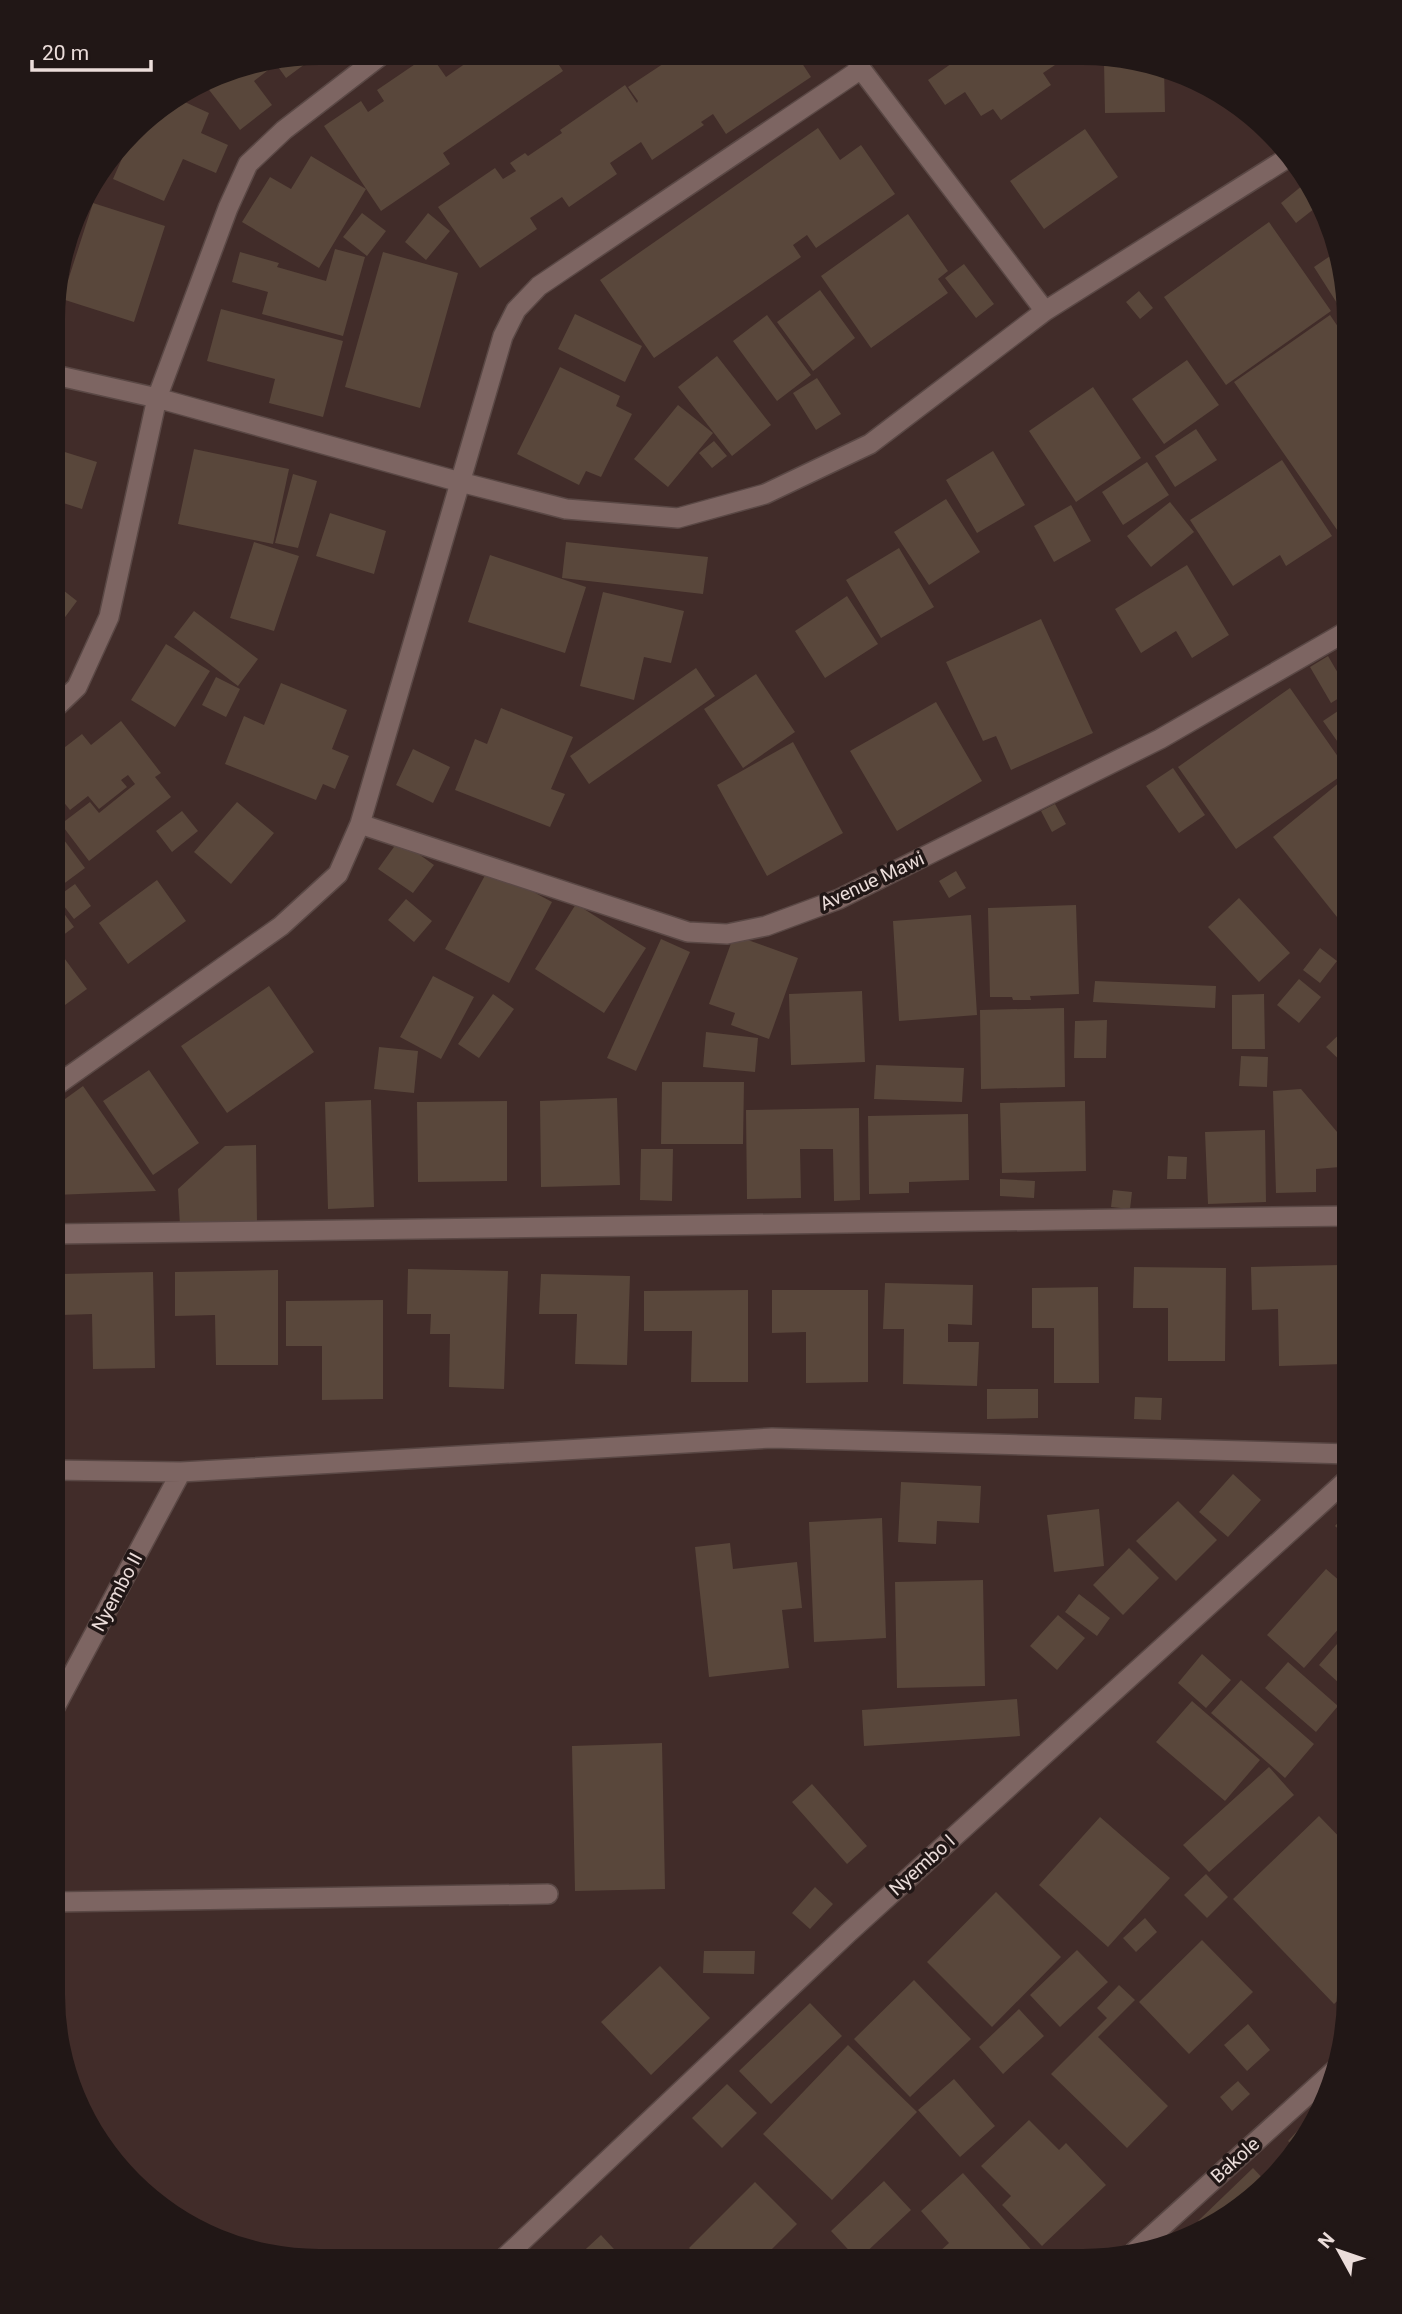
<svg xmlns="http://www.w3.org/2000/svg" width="1402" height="2314" font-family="Roboto,sans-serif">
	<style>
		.building { fill: #59473b }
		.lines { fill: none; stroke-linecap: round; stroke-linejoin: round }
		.minor-casing { stroke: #5a4845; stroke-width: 22 }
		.minor { stroke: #7d6562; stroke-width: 19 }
		.labels { text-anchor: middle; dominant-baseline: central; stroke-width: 7; stroke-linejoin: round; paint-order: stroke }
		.street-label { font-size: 19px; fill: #ebddda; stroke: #211716 }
	</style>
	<rect width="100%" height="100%" fill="#412c29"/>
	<path class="building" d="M320,53l-34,25 -10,-14 -22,17 18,24 -32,25 -37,-48 15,-9z
		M463,53h88l12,18 -120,82 7,11 -69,47 -57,-85 37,-25 7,11 16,-11 -7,-11 53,-36 16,23 23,-16z
		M678,54h118l15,23 -85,57 -13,-20 -12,8 3,3 -52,35 -11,-18 -31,21 7,11 -48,33 -7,-10 -32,21 7,11 -57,39 -42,-61 57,-39 8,11 13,-8 -6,-8 15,-10 3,3 34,-23 -2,-3 65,-45 12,18 1,-2 -10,-14z
		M965,54l50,1 4,5 8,-5h14l2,3 9,-3 6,8 -15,10 8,12 -50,35 -8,-11 -12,7 -16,-24 -20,13 -17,-25z
		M1104,61h35l25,6 1,45 -60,1z
		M176,98l33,15 -8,20 27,12 -12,28 -33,-14 -19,42 -51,-22 18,-41 -2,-1 14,-18z
		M818,128l22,32 21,-15 34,49 -79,54 -9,-13 -14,10 8,12 -147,101 -54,-78z
		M1085,129l33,48 -74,52 -34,-48z
		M311,156l55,33 -47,79 -77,-46 28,-45 21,12z
		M1303,185l16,20 -23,18 -15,-20z
		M93,203l72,23 -31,96 -72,-23z
		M362,213l24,18 -19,25 -24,-19z
		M428,213l22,18 -24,29 -21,-18z
		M908,214l40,57 -10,8 10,14 -77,55 -50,-72z
		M1269,222l62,89 -105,74 -62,-88z
		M335,249l30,8 -22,79 -81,-22 6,-22 -36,-10 8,-30 39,11 -2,4 49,14z
		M383,252l75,21 -38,135 -75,-21z
		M1336,252l14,67 -1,3 -35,-55z
		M964,264l30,40 -18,14 -31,-40z
		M820,290l35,48 -42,33 -36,-49z
		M1139,291l14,17 -13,11 -14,-17z
		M221,309l122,32 -20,76 -54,-14 6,-24 -68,-18z
		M575,314l67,32 -17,36 -67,-33z
		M767,315l44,60 -34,26 -44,-60z
		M1330,315l19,28v204l-115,-165z
		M717,356l54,69 -39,31 -54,-69z
		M1187,360l32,45 -55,39 -32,-45z
		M560,367l60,29 -4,10 16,8 -31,63 -15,-6 -7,14 -62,-31z
		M817,378l24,36 -25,16 -23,-37z
		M1093,387l48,71 -65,44 -47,-71z
		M678,405l35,28 -45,54 -34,-28z
		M1196,429l21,31 -42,27 -20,-31z
		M714,441l13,15 -15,12 -13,-15z
		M55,449l42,13 -15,47 -28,-9z
		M194,449l95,20 -16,75 -95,-20z
		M993,451l32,54 -48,28 -31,-53z
		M1282,460l50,76 -46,30 -6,-11 -47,31 -43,-66z
		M1147,462l22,33 -46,30 -21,-33z
		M293,474l24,7 -19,67 -23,-5z
		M946,499l34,53 -51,33 -35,-53z
		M1170,502l24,30 -43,35 -24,-31z
		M1071,505l20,36 -37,21 -20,-36z
		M330,513l56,18 -12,43 -58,-18z
		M254,542l45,14 -25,75 -44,-13z
		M566,542l142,15 -5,37 -141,-16z
		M899,548l35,59 -53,31 -35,-58z
		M490,555l96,32 -21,66 -97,-31z
		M1187,565l42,70 -37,23 -16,-27 -35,22 -26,-44z
		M54,583l23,18 -23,31z
		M603,592l81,19 -13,52 -27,-6 -10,43 -54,-14z
		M847,596l31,48 -53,34 -30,-47z
		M194,611l64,48 -20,27 -64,-49z
		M1041,619l52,114 -82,37 -15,-34 -13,5 -37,-79z
		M166,644l44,27 -35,56 -44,-27z
		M1328,656l21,36 -18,11 -21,-36z
		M696,668l19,28 -126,88 -19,-28z
		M756,674l39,58 -52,36 -39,-59z
		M216,677l24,12 -14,28 -24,-12z
		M281,683l66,27 -15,39 17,7 -14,33 -12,-5 -7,16 -91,-36 19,-48 20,9z
		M1290,688l58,83 -112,78 -58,-82z
		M936,702l46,79 -85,50 -47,-80z
		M1347,705l2,3v50l-26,-37z
		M501,708l72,29 -22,52 14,5 -15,33 -95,-37 20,-51 12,5z
		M121,721l40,52 -6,4 16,20 -82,64 -28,-37 29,-22 9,11 36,-29 -7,-9 -7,5 6,7 -28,22 -11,-13 -18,14 -16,-20v-19l9,-7 -7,-10 26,-20 9,11z
		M793,742l50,91 -76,43 -50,-91z
		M413,749l37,18 -17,36 -37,-18z
		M1173,768l32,47 -26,18 -33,-47z
		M1346,777l3,4v126l-12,10 -64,-80z
		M237,802l37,31 -43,51 -37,-32z
		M1055,804l11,20 -14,8 -11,-21z
		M182,811l16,20 -26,21 -16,-21z
		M64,840l21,28 -31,23v-44z
		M399,840l35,25 -21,28 -35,-24z
		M489,868l63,34 -43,81 -64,-34z
		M956,871l10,17 -17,10 -10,-17z
		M157,880l29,41 -58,43 -29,-41z
		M75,884l16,22 -17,13 -17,-22z
		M1239,898l51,55 -31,29 -51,-55z
		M406,899l26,22 -18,21 -26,-22z
		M54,900l20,27 -20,15z
		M576,904l70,44 -42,65 -69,-44z
		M1076,905l3,89 -49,2 1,4h-18l-1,-3h-22l-2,-89z
		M971,915l6,100 -78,6 -6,-100z
		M734,935l64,23 -29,81 -38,-14 4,-12 -26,-9z
		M661,939l29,13 -54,119 -29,-13z
		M1320,948l17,13 -17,22 -17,-13z
		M59,951l28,38 -33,24v-59z
		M433,976l41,21 -33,62 -41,-22z
		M1299,979l22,18 -22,26 -22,-18z
		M1095,981l121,5 -1,22 -122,-6z
		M269,986l45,66 -87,61 -46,-67z
		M862,991l3,71 -74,3 -2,-71z
		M493,994l21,15 -35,49 -21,-14z
		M1264,994l1,55h-33v-54z
		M1064,1008l1,79 -84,2 -1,-79z
		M1107,1020l-1,38h-32l1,-37z
		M1349,1025v44l-23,-22z
		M706,1032l52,6 -3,34 -52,-5z
		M379,1047l39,4 -4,42 -40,-4z
		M1241,1056l27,1 -1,30 -28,-1z
		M876,1065l88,3 -2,34 -88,-3z
		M149,1070l50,73 -46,32 -50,-74z
		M662,1082h82l-1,62h-82z
		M83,1086l73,105 -102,4v-88z
		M1301,1089l47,56 -8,22 -24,2v23l-40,1 -3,-102z
		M617,1098l3,87 -79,2 -1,-86z
		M371,1100l3,107 -46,2 -3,-107z
		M507,1101v80l-89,1 -1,-80z
		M1085,1101l1,70 -84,2 -2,-70z
		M859,1108l1,92 -26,1 -1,-52h-33l1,49 -54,1 -1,-89z
		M968,1114l1,66 -60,2v11l-40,1 -1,-78z
		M1265,1130l1,72 -58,2 -3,-72z
		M256,1145l1,79 -77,2 -2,-37 47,-43z
		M641,1149h32l-1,52 -32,-1z
		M1168,1156l19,1 -1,22h-19z
		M1000,1179l35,2 -1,17 -34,-2z
		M1113,1190l19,2 -2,17 -19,-2z
		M1341,1265l3,99 -65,2 -1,-57 -26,1 -1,-43z
		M1134,1267l92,1 -1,93h-57v-53h-35z
		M408,1269l100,2 -4,118 -55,-2 1,-53h-20l1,-20h-24z
		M278,1270v95h-62l-1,-50 -40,1v-44z
		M153,1272l2,96 -62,1 -1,-55 -31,1v-41z
		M541,1274l89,2 -3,89 -52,-1 2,-50h-38z
		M885,1283l88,2 -1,40 -24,-1v18h31l-2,44 -74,-2 1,-55h-21z
		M1098,1287l1,96h-45v-55h-22v-40z
		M748,1290v92h-57l1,-51h-48v-40z
		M772,1290h96v92l-62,1v-51l-34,1z
		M383,1300v99l-61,1v-54h-36v-45z
		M987,1389h51v29l-51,1z
		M1135,1397l27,1 -1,22 -27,-1z
		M1233,1474l28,26 -33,37 -29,-25z
		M901,1482l80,4 -2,37 -42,-2 -1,23 -38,-2z
		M1178,1501l39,39 -41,41 -40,-40z
		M1099,1509l5,57 -50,6 -7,-57z
		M1349,1510v29l-14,-13z
		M882,1518l4,120 -72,4 -5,-120z
		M730,1543l3,26 64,-7 5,46 -20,2 7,58 -80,9 -14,-130z
		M1129,1548l30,30 -36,37 -30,-30z
		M1326,1569l23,20v28l-45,51 -37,-33z
		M983,1580l2,106 -88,2 -2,-106z
		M1079,1594l31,24 -13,18 -32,-24z
		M1058,1615l27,23 -28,32 -27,-24z
		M1349,1630v62l-30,-27z
		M1202,1654l29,26 -25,28 -28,-25z
		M1288,1662l50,44 -22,26 -51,-44z
		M1241,1680l73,64 -29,34 -74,-65z
		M1017,1699l3,37 -156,10 -2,-36z
		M1192,1701l68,59 -35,41 -69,-59z
		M662,1743l3,146 -90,2 -3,-145z
		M1269,1767l25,28 -85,77 -26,-27z
		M812,1784l55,62 -20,18 -55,-62z
		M1319,1816l30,31v143l-15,14 -101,-105z
		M1100,1817l70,61 -62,69 -69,-62z
		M1206,1874l22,23 -21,21 -23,-23z
		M815,1887l18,17 -23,25 -18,-16z
		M996,1892l65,65 -69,70 -65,-65z
		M1145,1918l12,14 -21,20 -13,-14z
		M1202,1940l51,52 -64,62 -50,-52z
		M1077,1950l31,32 -48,45 -30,-32z
		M704,1951h51l-1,23 -51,-1z
		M660,1966l50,52 -59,57 -50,-53z
		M914,1980l57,59 -61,58 -56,-58z
		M1119,1985l16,15 -37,37 70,69 -41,42 -76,-74 56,-56 -10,-10z
		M810,2003l32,33 -71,68 -32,-33z
		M1019,2009l25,27 -41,38 -24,-27z
		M1248,2024l22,26 -23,21 -23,-26z
		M848,2045l69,67 -85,88 -69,-66z
		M954,2079l41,47 -35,31 -42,-47z
		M1238,2081l12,13 -18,17 -12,-14z
		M727,2084l30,29 -35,35 -30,-30z
		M1320,2106l3,2 -24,42 -11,-9z
		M1029,2120l30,30 7,-7 40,42 -64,61 -40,-41 9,-9 -30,-30z
		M1253,2168l15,16 -23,22 -39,23 -8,-8z
		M963,2173l72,81 -8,7h-98l20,-18 -28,-32z
		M884,2181l27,29 -53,50 -27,-29z
		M755,2182l42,42 -37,37 -58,-1 -13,-12z
		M601,2235l23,25h-50z"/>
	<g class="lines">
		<defs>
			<path id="minor" d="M853,54l8,15 184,242
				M55,375l102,23 303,84 106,27 112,9 87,-24 105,-50 175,-133 247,-156
				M54,709l23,-22 32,-70 48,-219 71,-190 20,-44 36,-34 100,-77
				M360,824l328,108 39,2 39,-8 73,-27 321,-160 189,-109
				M54,1087l227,-161 57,-52 22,-50 143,-488 13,-26 23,-24 322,-217
				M53,1234l1296,-18
				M53,1470l128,2 591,-34 577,16
				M53,1711l128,-239
				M53,1902l495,-8
				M1135,2251l201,-182
				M502,2260l346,-327 501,-455"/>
		</defs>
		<use href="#minor" class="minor-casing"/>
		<use href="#minor" class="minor"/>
	</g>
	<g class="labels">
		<g class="street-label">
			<text transform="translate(872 881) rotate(-25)">Avenue Mawi</text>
			<text transform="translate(117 1592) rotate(-62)">Nyembo II</text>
			<text transform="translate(922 1865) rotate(-42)">Nyembo I</text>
			<text transform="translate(1235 2160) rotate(-42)">Bakole</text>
		</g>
	</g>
	<path d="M0 0H1402V2314H0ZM319 65H1083A254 254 0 0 1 1337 319V1995A254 254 0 0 1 1083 2249H319A254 254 0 0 1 65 1995V319A254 254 0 0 1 319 65Z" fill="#211716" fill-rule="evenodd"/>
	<g transform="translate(1339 2251) rotate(310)" stroke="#211716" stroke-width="5" paint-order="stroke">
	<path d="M0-5L12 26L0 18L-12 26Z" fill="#ebddda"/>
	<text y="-10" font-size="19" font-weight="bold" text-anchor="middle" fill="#ebddda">N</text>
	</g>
	<path d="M32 60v10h119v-10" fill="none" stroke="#ebddda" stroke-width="3.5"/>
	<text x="42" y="60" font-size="21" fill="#ebddda" stroke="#211716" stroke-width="5" paint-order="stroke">20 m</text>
</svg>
